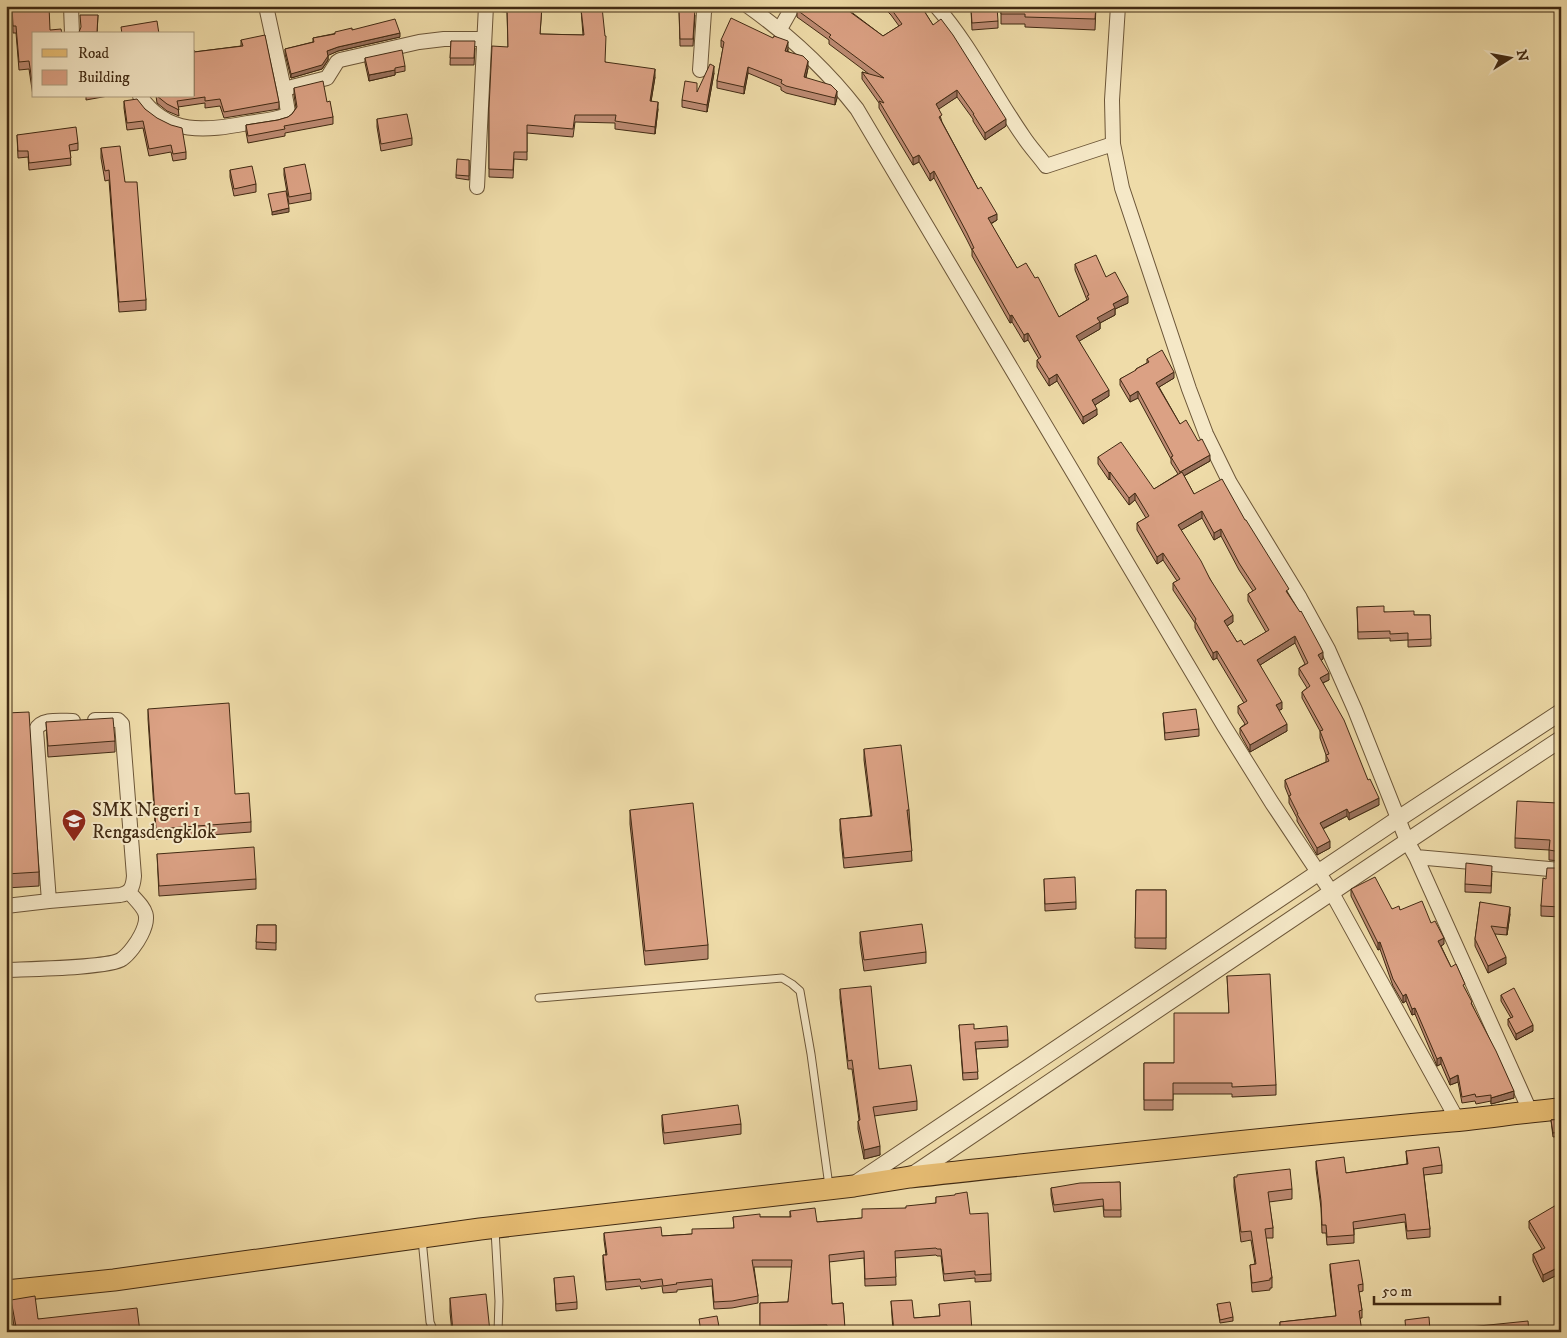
<svg xmlns="http://www.w3.org/2000/svg" width="1567" height="1338" font-family="'IM FELL DW Pica',serif">
	<style>
		.lines { fill: none; stroke-linecap: round; stroke-linejoin: round }
		.service-casing { stroke: #6c5638; stroke-width: 9 }
		.minor-casing { stroke: #6c5638; stroke-width: 16 }
		.tertiary-casing { stroke: #6c5638; stroke-width: 18 }
		.primary-casing { stroke: #412a13; stroke-width: 23 }
		.service { stroke: #f5e8c7; stroke-width: 7 }
		.minor { stroke: #f5e8c7; stroke-width: 14 }
		.tertiary { stroke: #f5e8c7; stroke-width: 16 }
		.primary { stroke: #e8be74; stroke-width: 21 }
		.wall { fill: #bc8a72; stroke: #412a13; fill-rule: evenodd }
		.shaded-wall { fill: #99715c; stroke: #412a13 }
		.building { fill: #dba184; stroke: #412a13; fill-rule: evenodd }
		.labels { text-anchor: middle; dominant-baseline: central; stroke-width: 4; stroke-linejoin: round; paint-order: stroke }
		.poi-label { font-size: 19px; fill: #412a13; stroke: #f5e8c7; text-anchor: start }
	</style>
	<rect width="100%" height="100%" fill="#efdca9"/>
	<filter id="stains"><feTurbulence type="fractalNoise" baseFrequency=".004" numOctaves="4"/><feColorMatrix values="0 0 0 0 .2 0 0 0 0 .09 0 0 0 0 .02 0 0 0 .5 -.17"/></filter>
	<radialGradient id="worn" r=".72"><stop offset=".6" stop-color="#630" stop-opacity="0"/><stop offset="1" stop-color="#630" stop-opacity=".3"/></radialGradient>
	<g class="lines">
		<defs>
			<path id="service" d="M539,998l243,-20 10,6 8,7 11,63 18,132
				M495,1230l4,71 -1,31
				M422,1239l8,83 4,10"/>
			<path id="minor" d="M71,6l1,28
				M266,6l18,83
				M748,6c42,30 77,62 109,103l367,617 48,77 60,90 126,228
				M936,6c35,40 57,87 87,130 7,11 16,20 23,30l67,-22
				M1118,6l-6,94 1,44 9,44 67,201 17,45 24,49 70,115 28,51 27,61 52,131 9,16 114,254
				M780,29l13,-23
				M700,70l4,-58 2,-6
				M140,96c27,40 66,35 108,27 12,-2 25,-3 37,-7l3,-4 -4,-23 43,-11 10,-16 3,-2 79,-18 25,-3h40
				M477,187l9,-181
				M1416,857l145,13
				M49,901l-13,-171c5,-12 25,-9 37,-9
				M6,906l43,-5 71,-6c11,-2 13,-8 14,-19l-12,-152 -4,-4h-23
				M6,970c20,-1 104,-2 116,-11 7,-5 15,-16 19,-24 11,-22 3,-26 -12,-43"/>
			<path id="tertiary" d="M911,1176c217,-146 432,-293 650,-437
				M855,1184l543,-365 163,-107"/>
			<path id="primary" d="M6,1291l108,-11 366,-51 374,-43 56,-9c177,-19 353,-39 530,-55 41,-3 80,-10 121,-13"/>
		</defs>
		<use href="#service" class="service-casing"/>
		<use href="#minor" class="minor-casing"/>
		<use href="#tertiary" class="tertiary-casing"/>
		<use href="#primary" class="primary-casing"/>
		<use href="#service" class="service"/>
		<use href="#minor" class="minor"/>
		<use href="#tertiary" class="tertiary"/>
		<use href="#primary" class="primary"/>
	</g>
	<path class="wall" d="M12,6l38,24 -16,4v62h-1l-4,-27 -10,1 -3,-37h-3z
		M452,6h26l-1,5 -25,-1z
		M494,6h48l-2,28 43,1 -2,-26 24,53 50,15 -4,24 7,8 -3,25 -40,-5v-6l-40,-1 -2,15 -46,-4v27l-13,-1 -1,19 -24,-1v-69l19,-61 -1,-35 -12,-1z
		M773,6h10l-4,6z
		M882,6h39l12,19 73,101 -21,14 -12,-19v-2l-16,-22 -19,12 4,13 36,67 19,31 -6,4 26,44 18,10 24,39 28,-17 -12,-30v-6l31,13 22,26 -13,6v6l-15,8v6l-21,12 30,55 -14,9 2,10 -14,9 -26,-43 -8,5 -12,-19v-7l2,-1 -11,-19 -4,2 -12,-20 -2,1 -38,-67v-6l-5,-10 -33,-62 -4,3 -11,-19 -6,3 -34,-57v-5l-17,-24v-7l7,2 -40,-30v-4l-32,-23v-7l53,1 33,25 16,-10 -8,-11z
		M1001,6h95l-1,24 -70,-3v-3h-24z
		M679,9l16,6 -2,31h-13z
		M971,9l27,12v7l-26,2z
		M98,15l-1,19h-18v-2z
		M352,30l48,7 -62,14 -10,4v5l-6,9 -31,9 -6,-24v-5l28,-7v-4z
		M241,40l38,62v7l-55,9 -4,-12 -15,2v-5l-27,4 1,9 -12,-5 -10,-8 -1,-7h38v-44l47,-6z
		M721,40l67,9v2l20,17 -2,10 31,20 -2,7 -49,-12 -5,-3v-3l-33,-14 -4,21 -27,-6v-7l6,-33 -2,-1z
		M451,41l24,7 -1,17h-24z
		M365,58l40,8v5l-10,2v2l-26,6 -4,-18z
		M714,73l-7,39 -25,-5v-7l15,-8z
		M294,88l33,14 6,15v7l-48,9v3l-37,7 -2,-11v-7l32,-5 10,-3 4,-3 4,-6 -2,-13z
		M86,96h22l-22,4z
		M124,101l21,8 41,43v7l-13,2 -2,-9 -22,4 -6,-28 -16,2 -3,-22z
		M377,119l35,19v7l-31,6 -4,-24z
		M17,135l61,8v7l-8,1 1,14 -42,5 -1,-13 -10,1z
		M101,148l24,34 21,118v10l-27,2 -10,-132 -4,1 -4,-23z
		M469,160v20l-13,-2v-3z
		M284,168l27,25v7l-22,4 -5,-29z
		M230,170l26,14v8l-22,4 -4,-19z
		M1147,359l27,19 -15,9 21,37 30,37 -26,15 10,18 51,26 44,75 34,64 -2,1 8,20 -6,3 56,122 -30,15 -2,-4 -24,13 7,19 -13,7 -20,-34v-3l-8,-15v-6l-4,-10v-7l41,-18v-7l-6,-17v-7l-18,-33v-6l5,-4 -8,-13v-7l6,-4 -10,-21 -35,22 22,44 -3,1 8,21 -37,21 -10,-18v-6l5,-4 -7,-11v-7l6,-3 -27,-45 -4,2 -18,-32v-5l-22,-33v-7l4,-2 -14,-21 -6,4 -20,-34v-7l9,-5 -11,-18 -6,5 -19,-26 -1,1 -11,-16v-7l56,32 24,-15 -7,-11v-4l-33,-61 -8,4 -10,-17v-6l16,-8v-2l11,-6zM1202,518l12,22 7,-4 18,34 14,21 -5,3v7l18,31 -22,13 -7,-3 -10,-16 6,-4 -23,-43 -29,-49z
		M1357,607l27,5 30,3h16l1,31 -23,1v-7l-18,1v-3l-32,1z
		M148,709l87,85 16,28v10l-95,7 -8,-120z
		M6,713l33,159v14l-33,2z
		M1163,713l36,16v7l-34,4z
		M46,722l69,19v11l-67,5z
		M864,749l45,61 3,51 -68,7 -4,-38v-11l31,-3 -7,-56z
		M1561,798v63l-12,-1v-10l-34,-2v-10l43,-35z
		M630,810l78,135v14l-63,6 -15,-141z
		M157,854l99,25v10l-97,7z
		M1561,868v49l-20,-1v-10l5,-27z
		M1492,873l-1,20 -26,-1v-8z
		M1044,879l32,23v7l-31,2z
		M1351,889l41,20 8,1 31,13 13,21 -3,2 10,21 14,22 49,109 -23,6v-3l-15,3 -1,-3 -13,2 -4,-21 -8,3 -9,-21 -4,2 -22,-52 -3,1 -6,-14 -3,2 -10,-17 -13,-37 -2,1 -27,-54z
		M1136,890h30v59l-31,-1z
		M1480,902l30,12 -3,21 -12,-1 11,30 -18,9 -13,-27v-7z
		M257,925h19v25l-20,-1z
		M860,932l66,20v11l-62,8 -4,-28z
		M1227,976l49,109v10l-44,2v-3h-59v16h-29v-47h30l55,-50z
		M840,989l39,80 38,32v9l-43,6 6,39 -16,4 -6,-30v-8l1,-1 -7,-51h-4l-8,-71z
		M1501,995l32,36 -17,9 -8,-15v-6l3,-1 -10,-17z
		M959,1025l15,4 34,11v7l-32,2 2,30 -15,1z
		M662,1115l79,9v10l-77,10 -2,-19z
		M1561,1119v17l-8,1 -2,-17z
		M1406,1151l36,14v8l-18,2 6,54v8l-23,2 -2,-17 -51,7v14l-27,2 -1,-12h-4l-1,-25 -5,-39v-8l30,12 61,-9z
		M1234,1177l58,12v10l-23,3 4,26v10h-7l6,40v10h-2v2l-18,2 -2,-27 5,-1 -4,-24 -10,2 -7,-55z
		M1120,1182l1,35h-17l-1,-11 -49,6 -3,-17v-7z
		M936,1197l34,17 21,60v7l-16,1v-4l-31,3 -3,-25h-4l-1,-1 -41,3 1,27 -31,1 -1,-28 -35,4 3,42 11,-1 2,29h-85v-29l28,-1 4,-35h-38l4,29v7l-26,5 -18,1 -2,-23 -35,4v2l-14,1 -1,-7 -21,3 -1,-3 -34,4 -3,-27v-8h3l-2,-15v-7l58,3 30,-2 42,-6 -1,-11h57v-6l27,11 45,-4 44,-10 30,-5z
		M1561,1210v68l-2,-4 -16,8 -10,-21v-7l9,-5 -13,-21v-7z
		M1330,1264l33,20v7l-4,1 3,18v8l-82,9v-5l56,-6 -6,-45z
		M554,1278l23,24v7l-21,2z
		M450,1298l40,34h-38l-2,-20z
		M11,1300l27,19 102,13h-125l-4,-24z
		M891,1301l23,17 26,-2 -1,-12 33,28h-79z
		M1217,1304l16,13v4l-13,2z"/>
	<path class="shaded-wall" d="M779,6h4l-4,6z
		M848,6h5l-7,10v-7z
		M400,33v4l-62,14 -11,5v-5l11,-4z
		M788,42v7l-3,9v-7z
		M328,56v4l-6,9 -31,9v-4z
		M808,61v7l-4,16v-7z
		M714,66v7l-7,39v-7z
		M748,67v6l-4,21v-7z
		M655,69v8l-5,31v-7z
		M395,70v5l-26,6v-6z
		M957,90v7l-21,14v-7z
		M837,91v7l-2,7v-7z
		M658,102v7l-3,25v-7z
		M1006,119v7l-21,14v-7z
		M919,155v7l-6,3v-7z
		M934,171v7l-4,3v-7z
		M289,208v4l-17,3v-3z
		M997,214v6l-9,5v-7z
		M1128,296v7l-13,6v6l-15,8v6l-24,14v-7l37,-32z
		M1012,315v7l-2,1v-7z
		M1028,333v7l-4,2v-7z
		M1174,372v6l-18,11v-6z
		M1057,374v7l-8,5v-7z
		M1109,390v6l-17,11v-7z
		M1138,391v7l-8,4v-6z
		M1097,409v6l-14,9v-7z
		M1210,455v6l-30,17v-6z
		M1110,472v7l-1,1v-7z
		M1135,493v7l-6,5v-7z
		M1202,511v7l-24,14v-7z
		M1221,529v7l-7,4v-7z
		M1163,553v7l-6,4v-7z
		M1233,615v7l-9,6v-7z
		M1295,636v7l-38,24v-7z
		M1217,651v7l-4,2v-7z
		M1323,652v7l-5,3v-7z
		M1329,673v7l-9,4v-6z
		M1282,702v7l-6,3v-7z
		M1287,724v7l-37,21v-7z
		M1379,798v7l-30,15v-7z
		M1347,809v7l-27,14v-7z
		M1330,841v7l-13,7v-7z
		M1510,907v7l-3,21v-7z
		M1444,938v6l-6,4v-7z
		M1380,942v7l-2,1v-7z
		M1506,957v7l-18,9v-7z
		M1406,994v7l-3,2v-7z
		M1415,1008v6l-3,1v-6z
		M1533,1025v6l-17,9v-6z
		M1441,1057v7l-4,2v-7z
		M1458,1075v7l-8,3v-6z
		M1514,1091v7l-23,6v-6z
		M880,1146v9l-16,4v-9z
		M1559,1267v7l-16,8v-7z"/>
	<path class="building" d="M12,6h37l1,24 11,-1 1,5h-28v54h-1l-4,-27 -10,1 -3,-36h-3z
		M507,6h35l-2,28 44,1 -3,-26 21,-2 3,29h1l-1,26 50,7 -5,32 8,1 -3,25 -40,-6 1,-6h-41l-2,14 -46,-4v27h-13l-1,18 -24,-1v-61l3,-62 16,1z
		M799,6h49l-2,3 37,27 19,-12 -13,-18h32l12,19 8,-6 12,16 53,84 -21,14 -12,-19h1l-17,-24 -21,14 6,11 -3,2 39,72 3,-2 16,27 -9,4 29,50 9,-5 9,15 3,-1 21,40 30,-18 -2,-3 2,-1 -14,-31 21,-9 10,22 9,-5 13,24 -15,8 2,4 -18,10 3,4 -24,14 33,54 -17,10 5,9 -14,8 -26,-43 -8,5 -12,-19 4,-3 -13,-24 -4,2 -12,-20 -2,1 -38,-67 2,-1 -7,-15 -33,-62 -4,3 -11,-19 -6,3 -34,-57 5,2 -22,-31 22,6 -55,-41 2,-2 -34,-25z
		M1001,6h95l-1,13 -70,-2v-3h-24z
		M997,7l1,14 -26,2 -1,-14z
		M695,8l-2,31h-13l-1,-30z
		M80,15h18l-1,17h-18l2,-5z
		M731,18l42,20 1,-2 14,5v1l-3,9 18,5 5,5 -4,16 27,8 6,6 -2,7 -49,-12 -5,-3 1,-3 -34,-13 -4,20 -27,-6 7,-39 -3,-2z
		M395,19l5,14 -62,14 -11,4 1,5 -6,9 -31,9 -6,-25 29,-7 -1,-4 22,-4v-2l17,-4v2z
		M157,21l2,13h-37l-1,-7z
		M265,35l14,67 -55,10 -4,-13 -15,2v-4l-28,4 2,9 -12,-6 -10,-8h37v-46v2l49,-6 -2,-6z
		M451,41h24l-1,17h-24z
		M402,50l3,16 -10,2v2l-26,5 -4,-17z
		M710,64l4,2 -7,39 -25,-5 3,-19 12,2v9z
		M323,81l4,21 3,-1 3,16 -49,9 1,3 -37,7 -2,-11 32,-5 10,-3 4,-3 5,-7 -3,-19z
		M137,99l8,10 12,9 14,7 11,3 4,24 -13,2 -2,-9 -22,4 -6,-28 -16,2 -3,-22z
		M407,114l5,24 -31,6 -4,-25z
		M76,127l2,16 -9,2 2,13 -42,5 -1,-12h-10l-1,-16z
		M120,146l5,36h12l9,118 -27,2 -10,-132 -4,1 -4,-23z
		M457,159l12,1v16l-13,-1z
		M305,164l6,29 -22,4 -5,-29z
		M252,166l4,18 -22,5 -4,-19z
		M286,191l3,17 -17,4 -4,-18z
		M1162,350l12,22 -18,11 24,41 6,-4 12,21 4,-2 8,16 -30,17 -9,-15 2,-1 -35,-65 -8,5 -10,-17 16,-9v-1l13,-7 -2,-3z
		M1121,442l33,47 28,-17 12,22 28,-15 23,41h1l43,69 -3,2 14,21 1,-1 19,35 3,6 -5,3 11,18 -9,5 24,42 24,60 2,-1 9,19 -30,15 -2,-4 -27,14 10,18 -13,7 -20,-34h1l-9,-18 2,-1 -6,-15 44,-19 -3,-6 3,-1 -9,-23 3,-1 -21,-38 8,-6 -11,-18 9,-5 -13,-27 -38,24 25,42 -6,3 11,19 -37,21 -10,-17 8,-5 -10,-17 9,-5 -30,-50 -4,2 -18,-32 1,-2 -23,-36 7,-4 -17,-26 -6,4 -20,-34 12,-7 -14,-23 -6,5 -19,-26 -1,1 -11,-16zM1202,511l12,22 7,-4 18,34 17,26 -8,5 21,36 -25,15 -3,-5 -4,2 -13,-21 9,-6 -23,-36 -9,-18 -23,-36z
		M1384,606v6l30,-1v4h16l1,24 -23,1v-7l-18,1v-3l-32,1 -1,-25z
		M229,703l6,91 14,-1 2,29 -95,7 -8,-120z
		M1196,709l3,20 -34,4 -2,-20z
		M29,712l10,160 -33,2v-161z
		M113,718l2,23 -67,5 -2,-24z
		M901,745l8,65h-2l5,41 -68,7 -4,-39 32,-3 -8,-67z
		M1559,798h2v54l-12,-2 1,-10 -35,-2 2,-37 41,2z
		M693,803l15,142 -63,6 -15,-141z
		M254,847l2,32 -97,7 -2,-32z
		M1466,863l26,3 -1,20 -26,-2z
		M1547,868h14v39l-20,-1 2,-28 3,1z
		M1075,877l1,25 -31,2 -1,-25z
		M1375,877l17,32 7,-3 1,4 22,-9 9,22 4,-2 9,17 -6,3 13,26 5,-3 9,20 -2,1 9,17 -1,1 25,48 18,40 -23,7v-3l-15,2 -1,-3 -13,3 -4,-22 -8,4 -9,-22 -4,2 -22,-51 -3,1 -6,-15 -3,2 -10,-17 -13,-37 -2,1 -27,-54z
		M1136,890h30v48h-31z
		M1480,902l30,5 -3,21 -16,-2 15,31 -18,9 -13,-27z
		M922,924l4,28 -62,8 -4,-28z
		M257,925h19v18l-20,-1z
		M1270,974l6,111 -44,2v-4h-59v17h-29v-37h30v-50h55l-2,-37z
		M871,986l8,83 32,-4 6,36 -44,6 7,39 -16,4 -6,-29 2,-1 -8,-60 -4,1 -8,-72z
		M1514,988l19,37 -17,9 -8,-15 5,-2 -12,-22z
		M974,1024v5l33,-3 1,14 -33,2 3,30 -15,1 -4,-48z
		M738,1105l3,19 -77,9 -2,-18z
		M1561,1119v13l-8,1 -2,-13z
		M1439,1147l3,18 -19,3 7,61 -23,2 -2,-17 -52,8 1,13 -27,2 -1,-12h-4l-1,-24 -5,-40 28,-4 2,16 62,-9 -2,-13z
		M1290,1169l2,20 -24,3 5,36 -8,1 7,49h-2v2l-18,3 -2,-18 6,-1 -5,-33 -10,1 -7,-55h3v-2z
		M1120,1182l1,28h-17l-1,-11 -49,6 -3,-17 29,-5z
		M967,1192l3,22 18,-1 3,61 -16,1v-4l-31,3 -3,-25h-4l-1,-1 -41,3 1,26 -31,2 -1,-28 -35,4 3,49 11,-1 2,25 -18,1v-4l-67,1v-23l28,-1 4,-42h-40l6,36 -26,5 -18,1 -2,-23 -36,4 1,1 -14,2 -1,-7 -21,3 -1,-3 -34,3 -3,-27h4l-3,-22 57,-6 1,9 30,-2v-5l42,-1 -1,-11 27,-3v3h31l-1,-6 25,-3 2,14 45,-4v-9l44,-1v-2l30,-3v-6l19,-2v-1z
		M1558,1204l3,6v61l-2,-4 -16,8 -10,-21 12,-6 -16,-27z
		M1359,1260l4,24 -5,1 4,25 -3,1 3,21h-107l-1,-2 26,-3v-5l56,-6 -6,-52z
		M574,1276l3,26 -21,2 -2,-26z
		M486,1294l4,38h-37l-3,-34z
		M35,1296l3,23 99,-11 3,24h-123l-6,-32z
		M912,1300l2,18 26,-2 -1,-12 31,-3 2,31h-78l-3,-31z
		M1230,1302l3,15 -13,3 -3,-16z
		M717,1316l3,16h-19l-2,-13z
		M1429,1317l1,14 98,-10 1,11h-123l-1,-12z"/>
	<defs>
		<symbol id="school-pin" viewBox="-11 -11 22 30"><path d="M0 17L-7.5 6A9.5 9.5 0 1 1 7.5 6Z" fill="#8f2418" stroke="#f5e8c7"/><path d="M0-5L7-2L0 1L-7-2ZM-4 1L0 2.5L4 1V4Q0 6-4 4Z" fill="#fff"/></symbol>
	</defs>
	<g fill-rule="evenodd">
		<use href="#school-pin" x="60" y="807" width="28" height="38"/>
	</g>
	<g class="labels">
		<g class="poi-label">
			<text x="92" y="810">SMK Negeri 1<tspan x="92" dy="22">Rengasdengklok</tspan></text>
		</g>
	</g>
	<rect width="1567" height="1338" fill="none" stroke="#efdca9" stroke-width="25"/>
	<rect x="8" y="8" width="1552" height="1323" fill="none" stroke="#412a13" stroke-width="2.5"/>
	<rect x="12" y="12" width="1542" height="1313" fill="none" stroke="#412a13"/>
	<rect x="32" y="32" width="162" height="65" fill="#f5e8c7" stroke="#ad9c7f"/>
	<rect x="42" y="49" width="25" height="8" fill="#e8be74" stroke="#ad9c7f"/>
	<text x="78" y="58" font-size="15" fill="#412a13">Road</text>
	<rect x="42" y="70" width="25" height="15" fill="#dba184" stroke="#ad9c7f"/>
	<text x="78" y="82" font-size="15" fill="#412a13">Building</text>
	<g transform="translate(1510 58) rotate(79)" stroke="#f5e8c7" stroke-width="4" paint-order="stroke">
	<path d="M0-4L9 19L0 12L-9 19Z" fill="#412a13"/>
	<text y="-8" font-size="14" font-weight="bold" text-anchor="middle" fill="#412a13">N</text>
	</g>
	<path d="M1374 1296v8h126v-8" fill="none" stroke="#412a13" stroke-width="2.5"/>
	<text x="1382" y="1296" font-size="15" fill="#412a13" stroke="#f5e8c7" stroke-width="4" paint-order="stroke">50 m</text>
	<rect width="100%" height="100%" filter="url(#stains)"/>
	<rect width="100%" height="100%" fill="url(#worn)"/>
</svg>
